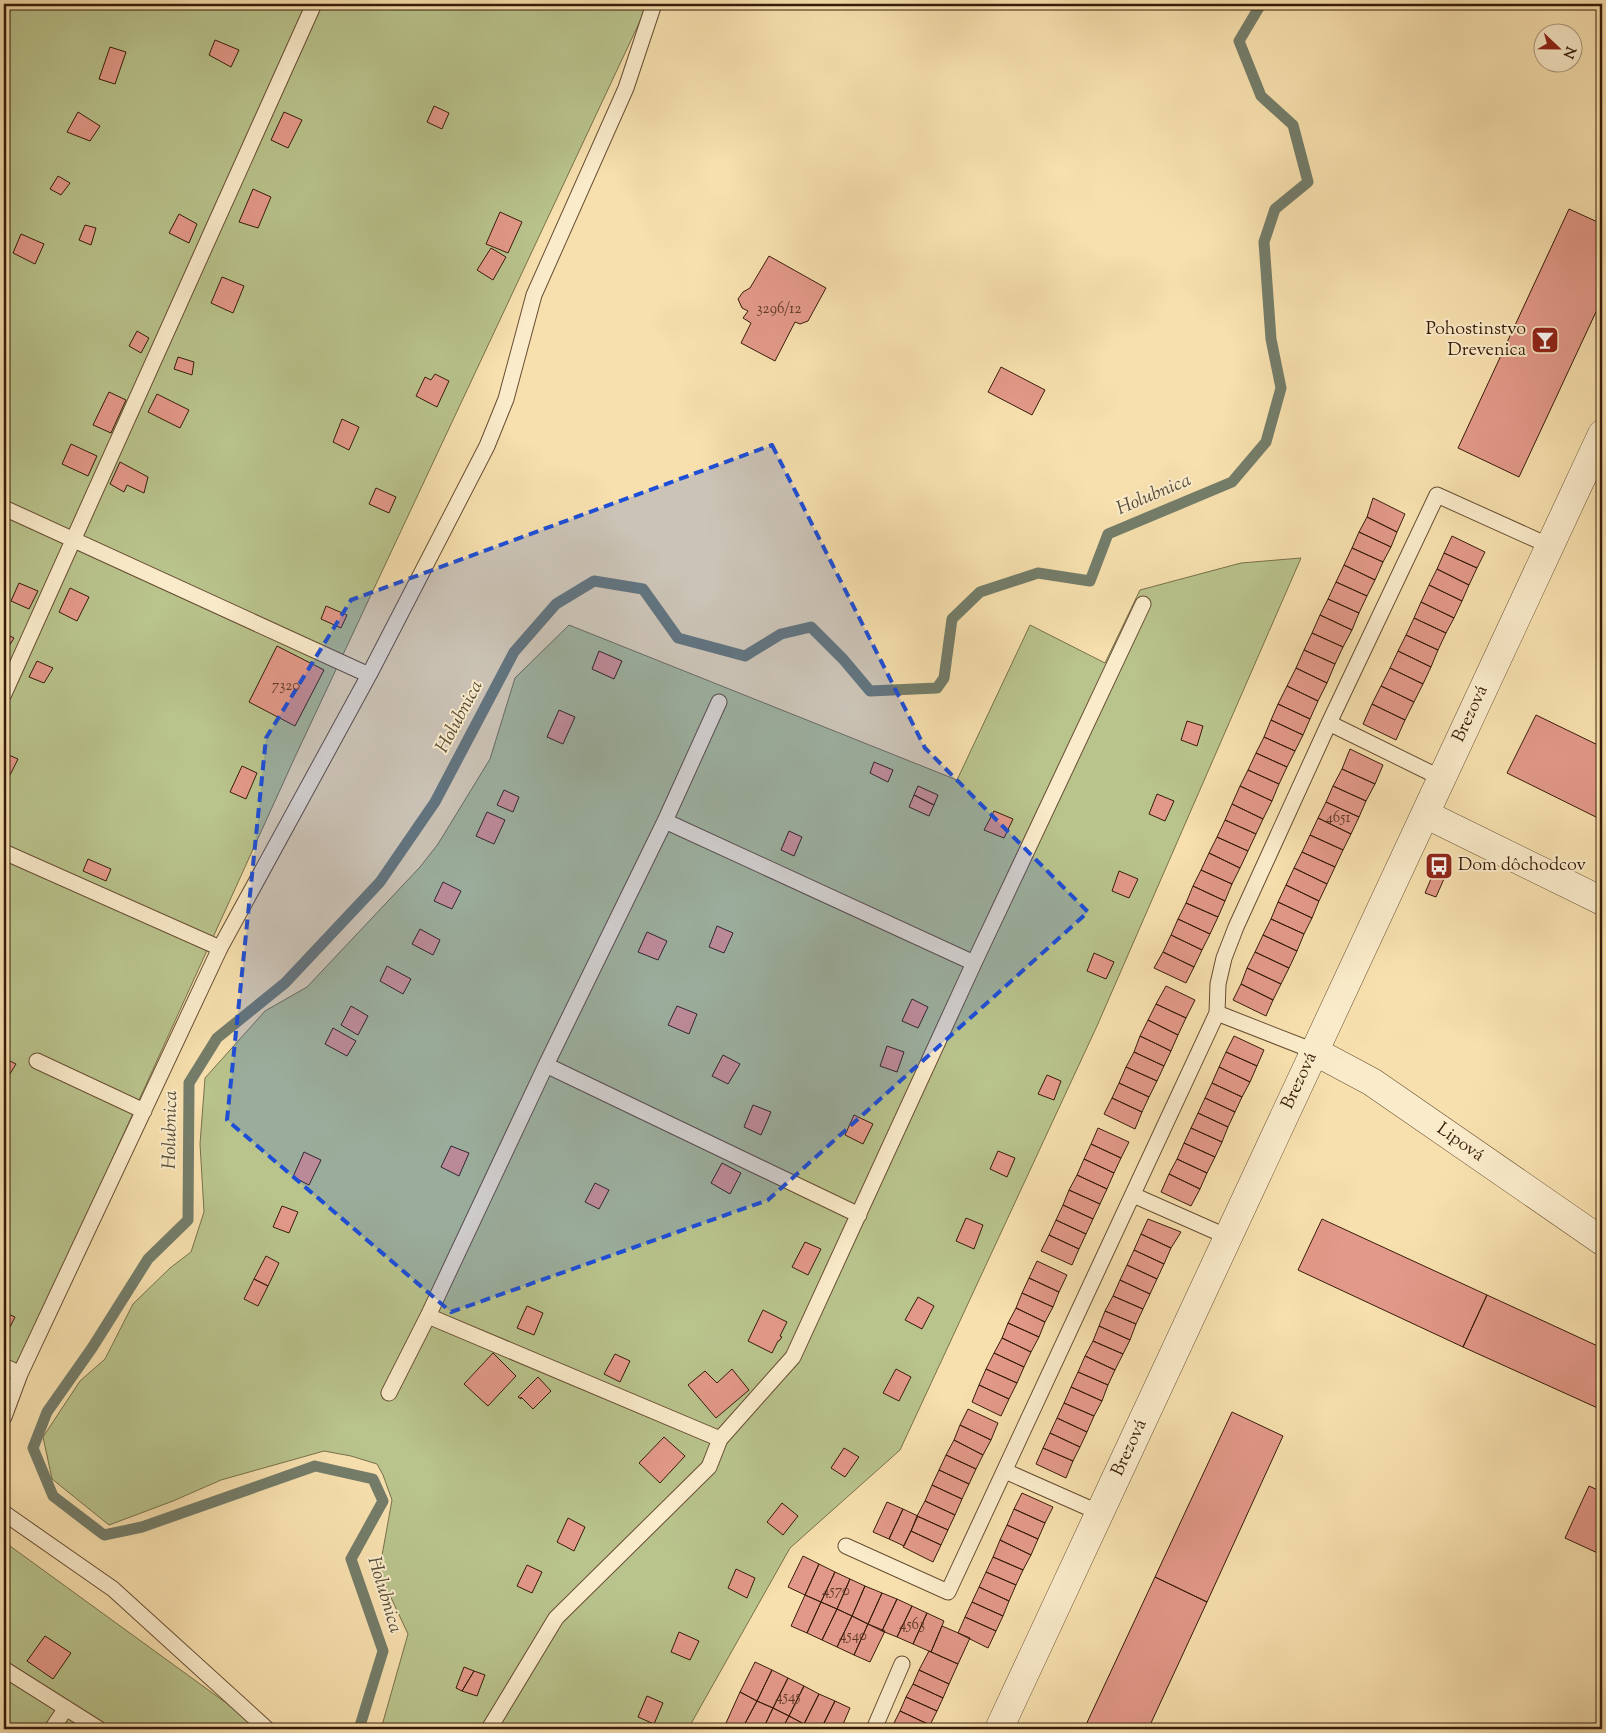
<svg xmlns="http://www.w3.org/2000/svg" width="1606" height="1733" font-family="'Sorts Mill Goudy',serif">
	<style>
		.green { fill: #b9c38c; stroke: #78704a }
		.lines { fill: none; stroke-linecap: round; stroke-linejoin: round }
		.stream { stroke: #747d6a; stroke-width: 11 }
		.building { fill: #e39989; stroke: #371c09 }
		.service-casing { stroke: #674d32; stroke-width: 17 }
		.minor-casing { stroke: #674d32; stroke-width: 29 }
		.service { stroke: #faebca; stroke-width: 15 }
		.minor { stroke: #faebca; stroke-width: 28 }
		.marked { fill: #1d4ed8; fill-opacity: 0.2; stroke: #1d4ed8; stroke-width: 4; stroke-dasharray: 10 6; stroke-linejoin: round }
		.labels { text-anchor: middle; dominant-baseline: central; stroke-width: 4; stroke-linejoin: round; paint-order: stroke }
		.number-label { font-size: 15px; fill: #623b29 }
		.poi-label { font-size: 18px; fill: #371c09; stroke: #faebca; text-anchor: end }
		.street-label { font-size: 18px; fill: #371c09; stroke: #faebca }
		.water-label { font-size: 19px; font-style: italic; fill: #564c39; stroke: #faebca }
	</style>
	<rect width="100%" height="100%" fill="#f7e0ae"/>
	<filter id="stains"><feTurbulence type="fractalNoise" baseFrequency=".004" numOctaves="4"/><feColorMatrix values="0 0 0 0 .2 0 0 0 0 .09 0 0 0 0 .02 0 0 0 .5 -.17"/></filter>
	<radialGradient id="worn" r=".72"><stop offset=".6" stop-color="#630" stop-opacity="0"/><stop offset="1" stop-color="#630" stop-opacity=".3"/></radialGradient>
	<path class="green" d="M4,4h644l-353,753 -291,640z
		M1301,558l-204,468 -197,424 -110,98 -102,181h-307l27,-95 -29,-62 13,-72 -9,-25 -6,-11 -26,-8 -27,-5 -103,29 -48,21 -64,24 -57,-46 -9,-42 37,-56 25,-22 28,-55 37,-36 21,-16 13,-40 -4,-68 5,-66 60,-67 42,-24 113,-120 18,-23 52,-85 25,-81 54,-53 388,155 73,-155 75,38 35,-73 101,-27z
		M4,1543l6,3 252,183h-258z"/>
	<g class="lines">
		<path class="stream" d="M359,1729l24,-78 -32,-92 32,-58 -10,-22 -58,-13 -173,61 -38,8 -51,-39 -20,-48 14,-36 45,-64 56,-89 40,-39 1,-137 28,-45 68,-55 95,-101 55,-80 79,-150 42,-48 38,-23 49,8 35,49 67,18 36,-22 30,-7 32,32 27,32 67,-3 7,-10 8,-59 28,-27 58,-19 52,8 18,-47 124,-52 34,-40 15,-54 -10,-49 -7,-97 11,-33 33,-27 -15,-57 -32,-29 -22,-55 22,-37"/>
	</g>
	<path class="building" d="M215,40l24,10 -8,17 -22,-12z
		M110,47l16,5 -11,32 -16,-5z
		M434,106l15,7 -7,16 -15,-7z
		M78,112l22,14 -10,15 -23,-9z
		M284,112l18,8 -14,28 -17,-8z
		M58,176l12,7 -9,12 -11,-6z
		M253,189l18,8 -13,31 -19,-6z
		M1569,209l33,15v75l-83,178 -61,-29z
		M500,212l22,10 -14,31 -22,-9z
		M179,214l18,10 -8,19 -20,-10z
		M85,225l11,3 -5,17 -12,-5z
		M21,234l23,10 -9,20 -22,-11z
		M491,248l15,9 -13,23 -16,-10z
		M769,256l57,32 -18,33 -8,3 -5,-2 -20,39 -34,-18 10,-20 -8,-5 5,-7 -6,-3 -4,-9 5,-7 7,-4z
		M222,277l22,9 -11,27 -22,-10z
		M137,331l12,7 -8,15 -12,-7z
		M178,357l16,5 -2,13 -18,-6z
		M1001,367l44,23 -13,25 -44,-23z
		M435,374l14,7 -12,26 -21,-11 9,-19 6,3z
		M109,392l17,8 -15,33 -18,-8z
		M157,394l32,16 -9,18 -32,-16z
		M342,419l17,8 -10,23 -16,-8z
		M71,444l26,12 -9,20 -26,-12z
		M120,462l28,15 -4,16 -17,-8 -3,7 -14,-8z
		M376,488l20,9 -7,16 -20,-9z
		M1373,498l32,16 -8,18 -30,-15z
		M1367,517l30,15 -6,15 -32,-15z
		M1359,532l32,15 -8,15 -31,-14z
		M1452,536l33,16 -8,16 -33,-15z
		M1352,548l31,14 -8,18 -31,-15z
		M1444,553l33,15 -8,17 -32,-16z
		M1344,565l31,15 -8,16 -31,-14z
		M1437,569l32,16 -7,16 -33,-16z
		M1336,582l31,14 -8,17 -31,-14z
		M19,583l19,8 -9,18 -18,-8z
		M1429,585l33,16 -8,17 -33,-16z
		M70,588l19,9 -12,24 -18,-9z
		M1328,599l31,14 -7,17 -32,-15z
		M1421,602l33,16 -8,15 -32,-15z
		M326,606l21,9 -6,13 -20,-9z
		M1320,615l32,15 -9,17 -31,-14z
		M1414,618l32,15 -8,17 -32,-15z
		M4,633l10,5 -8,13 -2,-2z
		M1312,633l31,14 -8,17 -31,-14z
		M1406,635l32,15 -7,17 -33,-16z
		M277,646l47,24 -29,56 -46,-24z
		M1304,650l31,14 -8,19 -31,-15z
		M599,651l23,10 -8,18 -22,-10z
		M1398,651l33,16 -8,17 -33,-16z
		M37,661l16,7 -9,15 -15,-6z
		M1296,668l31,15 -9,18 -31,-15z
		M1390,668l33,16 -9,18 -33,-16z
		M1287,686l31,15 -8,18 -32,-15z
		M1381,686l33,16 -9,18 -33,-16z
		M1278,704l32,15 -7,16 -32,-15z
		M1372,704l33,16 -9,20 -33,-16z
		M559,710l16,7 -12,27 -16,-7z
		M1536,715l66,32v73l-95,-47z
		M1271,720l32,15 -8,16 -31,-14z
		M1187,721l16,5 -6,20 -16,-6z
		M1264,737l31,14 -8,16 -31,-14z
		M1350,749l33,16 -8,19 -33,-15z
		M4,753l14,6 -8,16 -6,-3z
		M1256,753l31,14 -8,17 -31,-14z
		M874,762l19,8 -5,12 -18,-9z
		M242,766l15,7 -11,26 -16,-7z
		M1342,769l33,15 -9,17 -33,-15z
		M1248,770l31,14 -7,17 -32,-15z
		M918,786l20,9 -4,10 -20,-10z
		M1240,786l32,15 -9,18 -31,-15z
		M1333,786l33,15 -7,16 -33,-15z
		M504,790l15,7 -6,15 -16,-7z
		M1157,794l17,7 -9,20 -16,-7z
		M914,795l20,10 -5,11 -20,-9z
		M1326,802l33,15 -8,17 -33,-16z
		M1232,804l31,15 -7,15 -31,-14z
		M994,811l19,8 -9,19 -20,-8z
		M487,812l18,8 -11,24 -18,-8z
		M1318,818l33,16 -8,16 -33,-15z
		M1225,820l31,14 -8,17 -31,-14z
		M789,831l13,6 -8,19 -13,-6z
		M1310,835l33,15 -8,17 -33,-15z
		M1217,837l31,14 -8,17 -31,-15z
		M1302,852l33,15 -8,17 -33,-16z
		M1209,853l31,15 -8,16 -31,-14z
		M88,859l23,10 -5,12 -23,-10z
		M1436,867l11,5 -11,25 -11,-4z
		M1294,868l33,16 -8,17 -33,-16z
		M1201,870l31,14 -7,17 -32,-15z
		M1119,871l19,8 -9,19 -17,-7z
		M443,882l18,9 -9,18 -18,-8z
		M1286,885l33,16 -7,17 -34,-16z
		M1193,886l32,15 -7,16 -32,-14z
		M1278,902l34,16 -8,16 -33,-15z
		M1186,903l32,14 -8,17 -32,-15z
		M1178,919l32,15 -8,16 -31,-15z
		M1271,919l33,15 -7,17 -34,-16z
		M717,926l16,7 -9,20 -15,-6z
		M420,929l20,11 -7,15 -21,-11z
		M647,932l20,9 -9,19 -20,-8z
		M1171,935l31,15 -8,17 -31,-15z
		M1263,935l34,16 -8,17 -34,-16z
		M1163,952l31,15 -8,16 -32,-15z
		M1255,952l34,16 -8,16 -34,-16z
		M1094,953l20,9 -8,17 -19,-8z
		M387,966l24,13 -8,15 -23,-13z
		M1247,968l34,16 -8,16 -32,-16z
		M1241,984l32,16 -7,16 -33,-16z
		M1166,986l29,14 -9,18 -30,-14z
		M912,999l16,8 -10,21 -16,-7z
		M1156,1004l30,14 -8,17 -30,-15z
		M351,1006l17,10 -10,19 -17,-10z
		M677,1006l20,8 -8,20 -21,-9z
		M1148,1020l30,15 -7,16 -31,-15z
		M333,1028l23,13 -9,15 -22,-12z
		M1140,1036l31,15 -7,15 -30,-14z
		M1234,1036l30,14 -7,16 -31,-14z
		M887,1046l17,6 -7,20 -17,-6z
		M1134,1052l30,14 -7,15 -31,-14z
		M1226,1052l31,14 -7,16 -31,-15z
		M723,1055l17,9 -12,20 -16,-8z
		M4,1058l12,6 -11,18 -1,-1z
		M1126,1067l31,14 -8,16 -30,-14z
		M1219,1067l31,15 -8,15 -30,-14z
		M1047,1075l14,6 -7,19 -16,-6z
		M1119,1083l30,14 -7,15 -30,-14z
		M1212,1083l30,14 -7,15 -30,-14z
		M1112,1098l30,14 -7,17 -31,-15z
		M1205,1098l30,14 -7,15 -30,-14z
		M753,1105l18,7 -10,23 -17,-8z
		M1198,1113l30,14 -6,15 -31,-14z
		M854,1115l19,9 -10,20 -18,-9z
		M1098,1128l31,14 -8,16 -30,-14z
		M1191,1128l31,14 -7,15 -31,-14z
		M1184,1143l31,14 -8,16 -30,-14z
		M1091,1144l30,14 -7,15 -30,-14z
		M451,1146l18,7 -10,23 -18,-9z
		M998,1151l17,7 -8,19 -17,-8z
		M304,1152l17,8 -12,25 -16,-8z
		M1084,1159l30,14 -7,16 -30,-14z
		M1177,1159l30,14 -7,16 -31,-15z
		M722,1163l19,10 -11,21 -19,-11z
		M1169,1174l31,15 -9,17 -30,-14z
		M1077,1175l30,14 -7,15 -31,-14z
		M595,1183l14,7 -10,19 -14,-7z
		M1069,1190l31,14 -7,15 -30,-14z
		M1063,1205l30,14 -7,15 -30,-14z
		M282,1206l16,6 -9,21 -16,-6z
		M966,1218l17,7 -9,24 -18,-8z
		M1148,1219l33,13 -10,16 -30,-14z
		M1322,1219l165,76 -24,52 -165,-77z
		M1056,1220l30,14 -7,15 -30,-14z
		M1141,1234l30,14 -7,16 -30,-14z
		M1049,1235l30,14 -7,16 -31,-14z
		M805,1242l16,7 -13,26 -16,-8z
		M1134,1250l30,14 -7,15 -30,-14z
		M266,1256l13,7 -11,23 -14,-7z
		M1037,1261l30,14 -8,17 -30,-14z
		M1127,1265l30,14 -7,15 -30,-14z
		M1029,1278l30,14 -6,15 -31,-14z
		M254,1279l14,7 -10,20 -14,-7z
		M1120,1280l30,14 -7,15 -30,-13z
		M1022,1293l31,14 -8,15 -29,-14z
		M1487,1295l115,53v62l-139,-63z
		M1113,1296l30,13 -7,15 -31,-13z
		M918,1297l16,9 -12,23 -17,-9z
		M527,1306l16,7 -9,22 -17,-7z
		M1016,1308l29,14 -6,15 -31,-14z
		M763,1310l24,12 -7,14 2,1 -3,4h-1l-6,12 -24,-12z
		M1105,1311l31,13 -6,16 -31,-14z
		M4,1312l11,5 -5,10 -6,-2z
		M1008,1323l31,14 -8,15 -29,-14z
		M1099,1326l31,14 -7,14 -30,-13z
		M1002,1338l29,14 -7,15 -30,-14z
		M1093,1341l30,13 -8,16 -30,-14z
		M493,1353l23,23 -28,30 -24,-22z
		M994,1353l30,14 -7,16 -31,-14z
		M615,1354l15,7 -10,21 -16,-8z
		M1085,1356l30,14 -7,15 -30,-13z
		M732,1369l17,21 -33,28 -28,-33 17,-14 12,12z
		M896,1369l15,8 -12,24 -16,-8z
		M986,1369l31,14 -8,16 -30,-14z
		M1078,1372l30,13 -6,16 -31,-14z
		M538,1377l13,14 -18,18 -12,-12v2l-3,-2z
		M979,1385l30,14 -8,17 -29,-14z
		M1071,1387l31,14 -8,15 -30,-13z
		M1064,1403l30,13 -7,16 -30,-14z
		M968,1409l30,14 -7,17 -31,-15z
		M1232,1412l51,24 -76,166 -52,-25z
		M1057,1418l30,14 -7,15 -30,-14z
		M960,1425l31,15 -8,15 -29,-15z
		M1050,1433l30,14 -7,14 -30,-13z
		M664,1437l21,19 -25,27 -21,-20z
		M954,1440l29,15 -7,14 -30,-14z
		M844,1448l15,9 -14,20 -14,-9z
		M1043,1448l30,13 -7,17 -30,-14z
		M946,1455l30,14 -7,15 -30,-14z
		M939,1470l30,14 -7,15 -30,-14z
		M932,1485l30,14 -7,16 -30,-14z
		M1589,1486l13,6v63l-37,-17z
		M1022,1493l31,14 -8,16 -31,-14z
		M925,1501l30,14 -7,15 -31,-14z
		M887,1502l16,7 -14,30 -16,-7z
		M782,1503l16,13 -15,19 -16,-13z
		M903,1509l15,7 -14,30 -15,-7z
		M1014,1509l31,14 -7,16 -31,-14z
		M917,1516l31,14 -7,15 -30,-14z
		M568,1518l17,9 -11,24 -17,-9z
		M1007,1525l31,14 -7,16 -31,-15z
		M911,1531l30,14 -8,17 -30,-15z
		M1000,1540l31,15 -8,15 -30,-13z
		M803,1556l16,8 -14,31 -17,-8z
		M993,1557l30,13 -7,15 -30,-13z
		M819,1564l16,8 -14,30 -16,-7z
		M527,1565l15,7 -10,21 -15,-7z
		M736,1569l19,9 -8,20 -19,-10z
		M835,1572l15,7 -13,30 -16,-7z
		M986,1572l30,13 -7,16 -30,-14z
		M1155,1577l52,25 -56,121 -3,6h-64z
		M850,1579l15,7 -13,30 -15,-7z
		M865,1586l17,7 -14,31 -16,-8z
		M979,1587l30,14 -6,15 -31,-14z
		M882,1593l15,6 -15,32 -14,-7z
		M805,1595l16,7 -14,31 -16,-7z
		M897,1599l15,7 -15,31 -15,-6z
		M821,1602l16,7 -15,31 -15,-7z
		M972,1602l31,14 -7,15 -31,-14z
		M912,1606l15,7 -14,31 -16,-7z
		M837,1609l15,7 -15,31 -15,-7z
		M927,1613l17,8 -13,31 -18,-8z
		M852,1616l16,8 -14,31 -17,-8z
		M965,1617l31,14 -8,17 -30,-15z
		M868,1624l17,7 -15,31 -16,-7z
		M942,1626l28,12 -12,26 -27,-12z
		M679,1632l20,9 -9,19 -19,-8z
		M45,1636l26,17 -18,26 -26,-18z
		M929,1651l29,13 -9,20 -30,-14z
		M755,1662l17,8 -15,31 -17,-9z
		M464,1667l10,4 -12,20 -6,-3z
		M772,1670l16,8 -15,30 -16,-7z
		M919,1670l30,14 -6,14 -30,-14z
		M474,1671l11,4 -8,21 -15,-5z
		M788,1678l16,8 -15,30 -16,-8z
		M913,1684l30,14 -6,13 -31,-14z
		M804,1686l15,8 -15,30 -15,-8z
		M740,1692l17,9 -15,28h-4l-12,-6z
		M819,1694l16,7 -14,28h-6l-11,-5z
		M647,1696l16,7 -9,21 -16,-7z
		M906,1697l31,14 -7,14 -30,-14z
		M757,1701l16,7 -10,21h-21z
		M835,1701l15,7 -9,21h-20z
		M773,1708l16,8 -7,13h-19z
		M900,1711l30,14 -2,4h-26l-9,-4z
		M789,1716l15,8 -2,5h-20z"/>
	<g class="lines">
		<defs>
			<path id="service" d="M4,508l365,167
				M4,694l310,-690
				M1329,723l112,55
				M665,821l54,-119
				M4,852l216,96
				M1314,1051l-97,-38 1,-29 6,-26 12,-31 93,-204 108,-228 113,51
				M37,1061l107,50
				M1133,1195l95,42
				M859,1215l-313,-150 119,-244 309,142
				M428,1316l292,123
				M4,1366l16,8
				M389,1393l39,-77 118,-251
				M4,1417l16,-43 200,-426 149,-273 118,-229 19,-47 28,-104 92,-207 28,-84
				M1005,1471l95,42
				M4,1513l109,76 154,140
				M846,1546l102,46 269,-579
				M4,1669l95,60
				M52,1729l14,-21
				M489,1729l67,-111 153,-151 11,-28 73,-82 181,-394 169,-359
				M874,1729l28,-65"/>
			<path id="minor" d="M1425,814l177,87
				M1314,1051l58,31 230,159
				M999,1729l603,-1295"/>
		</defs>
		<use href="#service" class="service-casing"/>
		<use href="#minor" class="minor-casing"/>
		<use href="#service" class="service"/>
		<use href="#minor" class="minor"/>
	</g>
	<path class="marked" d="M772,445l153,303 163,164 -320,288 -317,112 -224,-192 39,-382 85,-138z"/>
	<defs>
		<symbol id="bar-square" viewBox="-11 -11 22 22"><rect x="-9" y="-9" width="18" height="18" rx="4" fill="#8f2418" stroke="#faebca"/><path d="M-6-5H6L.8 .8V4.5H3.5V6h-7V4.5H-.8V.8Z" fill="#fff"/></symbol>
		<symbol id="bus-square" viewBox="-11 -11 22 22"><rect x="-9" y="-9" width="18" height="18" rx="4" fill="#8f2418" stroke="#faebca"/><path d="M-5-6H5V4H4V6H2V4H-2V6H-4V4H-5ZM-3.5-4V0h7V-4ZM-3.5 1.2v1.5H-2V1.2ZM2 1.2v1.5H3.5V1.2Z" fill="#fff"/></symbol>
	</defs>
	<g fill-rule="evenodd">
		<use href="#bar-square" x="1529" y="324" width="32" height="32"/>
		<use href="#bus-square" x="1423" y="850" width="32" height="32"/>
	</g>
	<g class="labels">
		<g class="number-label">
			<text x="779" y="309">3296/12</text>
			<text x="286" y="686">7320</text>
			<text x="1338" y="818">4651</text>
			<text x="836" y="1591">4570</text>
			<text x="912" y="1625">4563</text>
			<text x="853" y="1636">4540</text>
			<text x="788" y="1697">4545</text>
		</g>
		<g class="poi-label">
			<text x="1526" y="330">Pohostinstvo<tspan x="1526" dy="21">Drevenica</tspan></text>
			<text x="1458" y="866" text-anchor="start">Dom dôchodcov</text>
		</g>
		<g class="street-label">
			<text transform="translate(1471 714) rotate(-65)">Brezová</text>
			<text transform="translate(1300 1081) rotate(-65)">Brezová</text>
			<text transform="translate(1460 1143) rotate(35)">Lipová</text>
			<text transform="translate(1130 1448) rotate(-65)">Brezová</text>
		</g>
		<g class="water-label">
			<text transform="translate(1154 495) rotate(-23)">Holubnica</text>
			<text transform="translate(460 717) rotate(-62)">Holubnica</text>
			<text transform="translate(171 1130) rotate(-89)">Holubnica</text>
			<text transform="translate(384 1595) rotate(73)">Holubnica</text>
		</g>
	</g>
	<rect width="1606" height="1733" fill="none" stroke="#f7e0ae" stroke-width="20"/>
	<rect x="5" y="5" width="1596" height="1723" fill="none" stroke="#371c09" stroke-width="2.5"/>
	<rect x="10" y="10" width="1586" height="1713" fill="none" stroke="#371c09"/>
	<g transform="translate(1558 48) rotate(112)"><circle r="24" fill="#faebca" stroke="#ac987d"/>
	<path d="M0-4L9 19L0 12L-9 19Z" fill="#8f2418"/>
	<text y="-8" font-size="14" font-weight="bold" text-anchor="middle" fill="#371c09">N</text>
	</g>
	<rect width="100%" height="100%" filter="url(#stains)"/>
	<rect width="100%" height="100%" fill="url(#worn)"/>
</svg>
